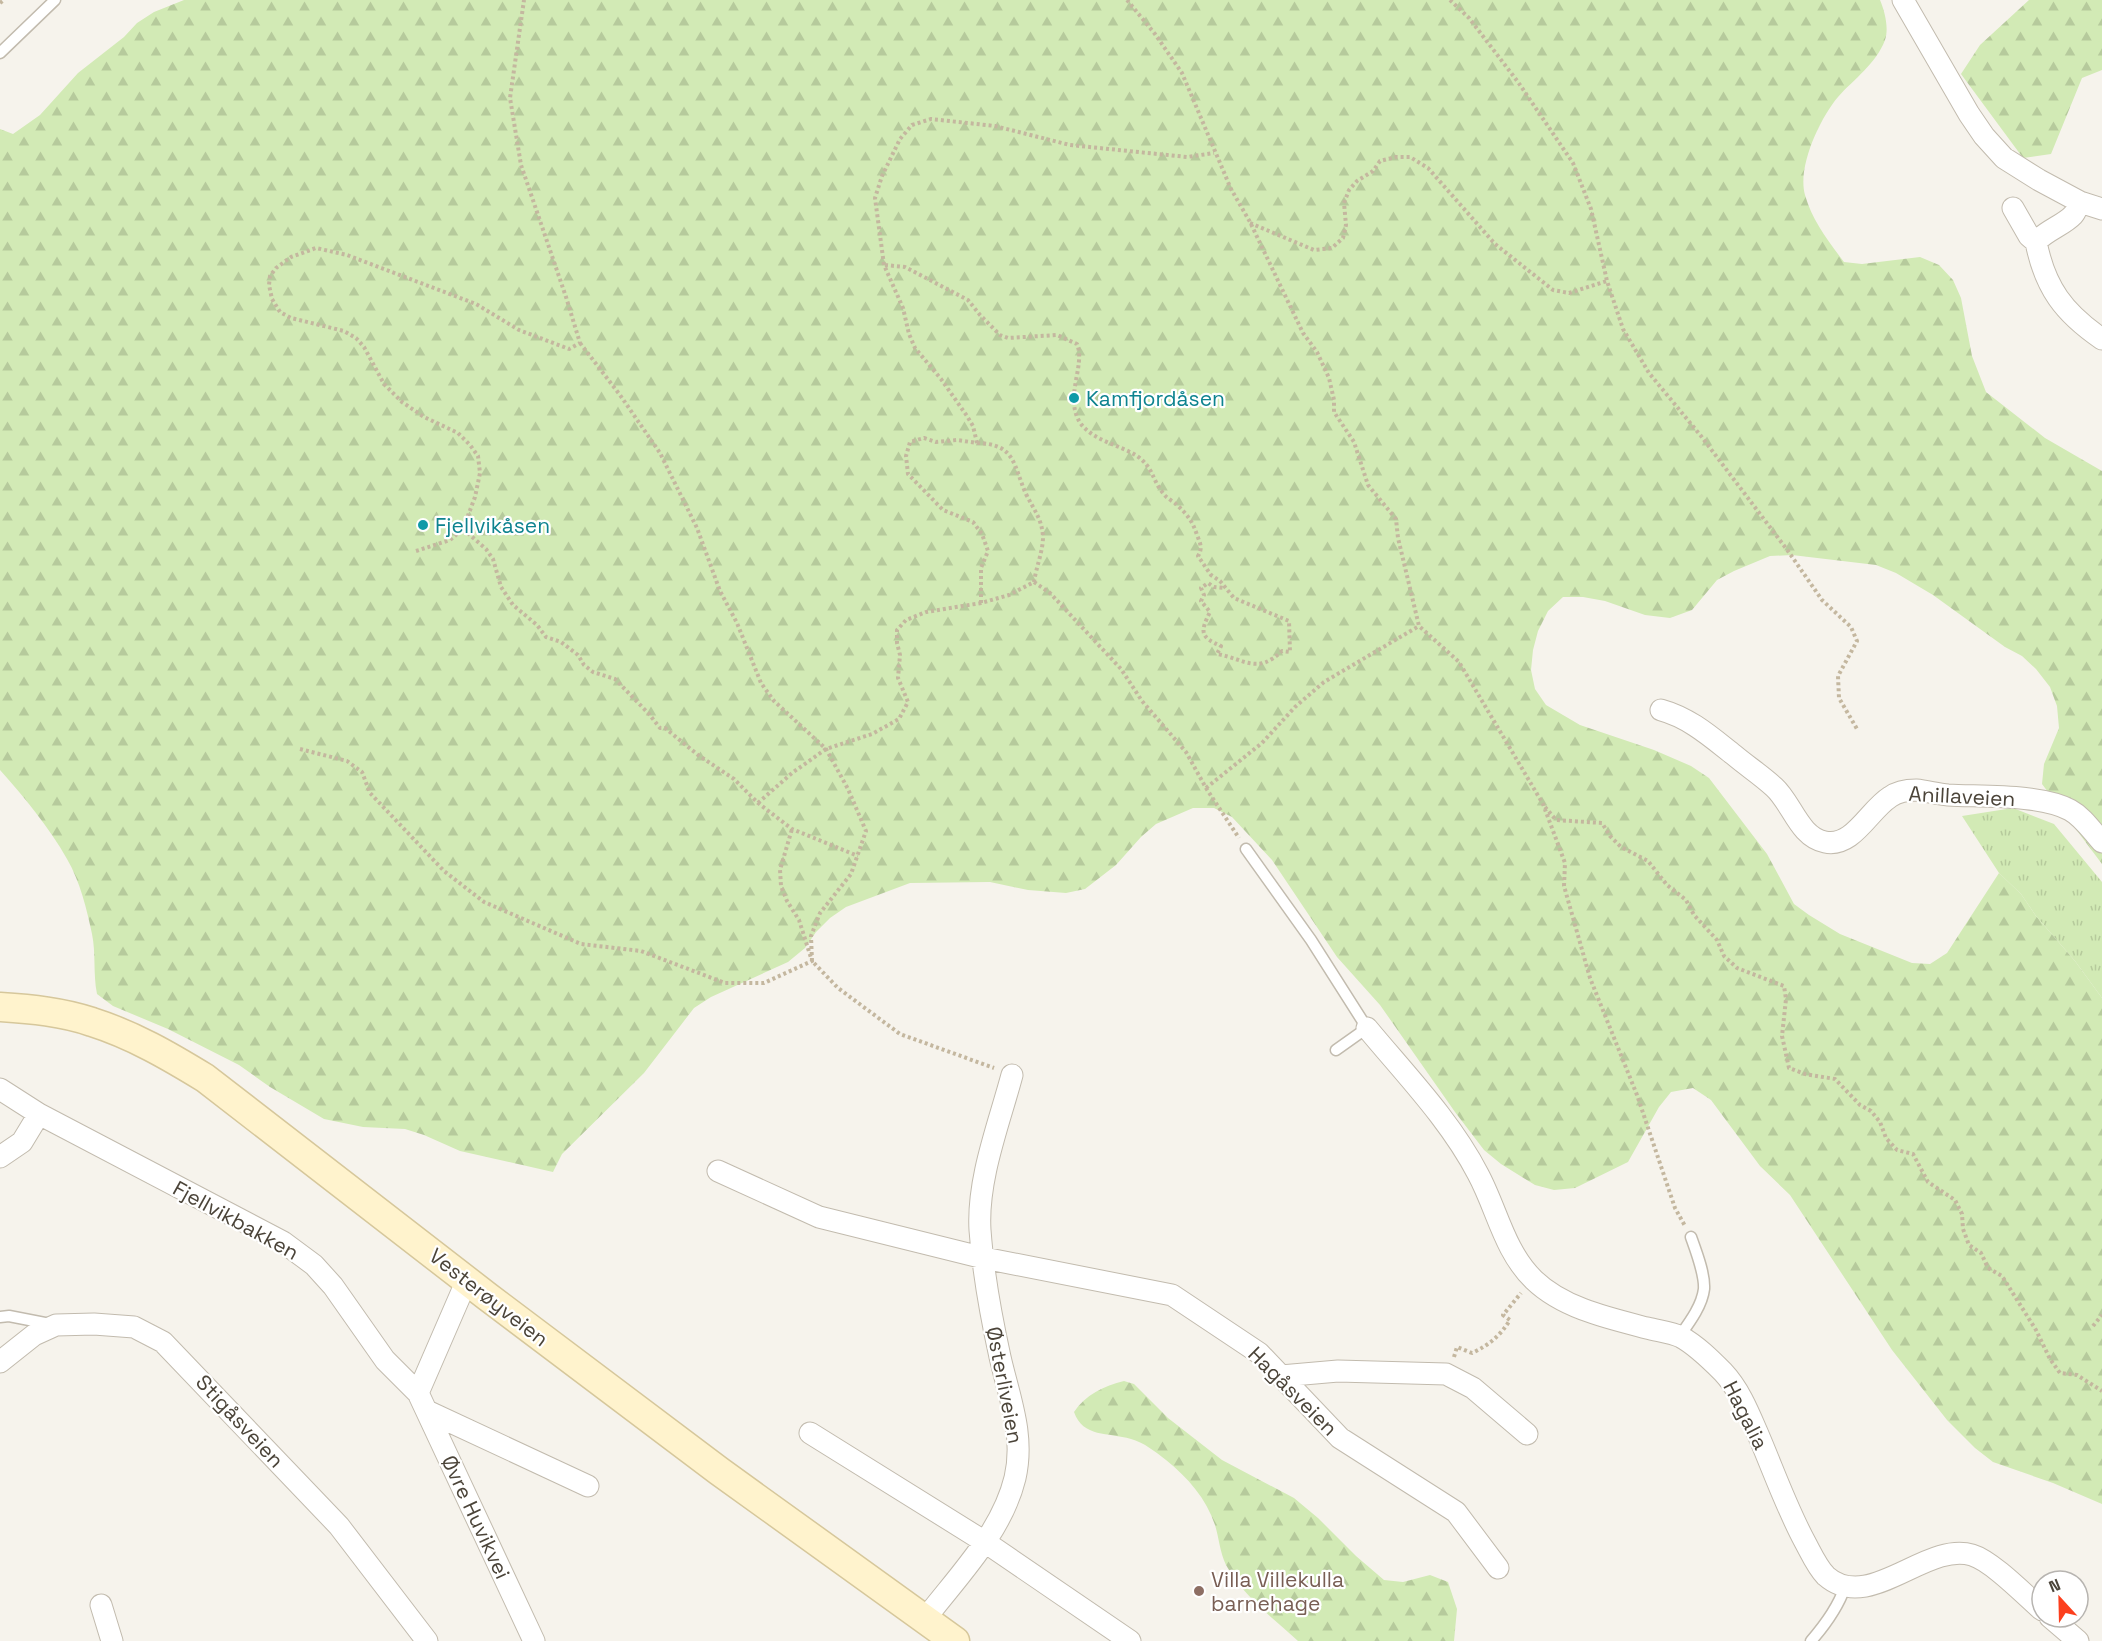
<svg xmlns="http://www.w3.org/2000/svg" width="2102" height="1641" font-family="'Space Grotesk',sans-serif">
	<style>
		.grass { fill: url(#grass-tufts) }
		.forest { fill: url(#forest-firs) }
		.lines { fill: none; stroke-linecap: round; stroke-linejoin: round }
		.service-casing { stroke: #c2bbae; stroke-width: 13 }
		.minor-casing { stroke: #c2bbae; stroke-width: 23 }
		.secondary-casing { stroke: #d6c79b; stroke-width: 31 }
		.path { stroke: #c4b79f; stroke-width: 4; stroke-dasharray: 3 3; stroke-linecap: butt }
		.service { stroke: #fff; stroke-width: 10 }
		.minor { stroke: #fff; stroke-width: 21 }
		.secondary { stroke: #fff3cd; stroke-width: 28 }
		.culture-dot { fill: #0f9aa8; stroke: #fff; stroke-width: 2 }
		.education-dot { fill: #8d6e63; stroke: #fff; stroke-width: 2 }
		.labels { text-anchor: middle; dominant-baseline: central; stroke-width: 4.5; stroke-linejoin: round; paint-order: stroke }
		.culture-label { font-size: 21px; fill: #0d838f; stroke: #fff; text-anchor: start }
		.street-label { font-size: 21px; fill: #4b4439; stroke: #fff }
		.education-label { font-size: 21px; fill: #785e54; stroke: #fff; text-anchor: start }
	</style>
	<defs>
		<pattern id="grass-tufts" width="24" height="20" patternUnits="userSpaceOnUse" patternTransform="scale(1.5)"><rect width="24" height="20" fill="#d2eab5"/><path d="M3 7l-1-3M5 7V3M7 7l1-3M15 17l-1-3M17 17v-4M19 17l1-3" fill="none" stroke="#b6ca9c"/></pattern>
		<pattern id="forest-firs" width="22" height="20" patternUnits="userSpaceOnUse" patternTransform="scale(1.5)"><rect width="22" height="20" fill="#d2eab5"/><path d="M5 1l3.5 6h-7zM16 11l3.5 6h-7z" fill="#b6ca9c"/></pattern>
	</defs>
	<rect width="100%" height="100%" fill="#f6f3ec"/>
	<path class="grass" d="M2013,808l41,16 48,58v116l-27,-37 -39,-45 -15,-22 -22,-21 -37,-57z"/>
	<path class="forest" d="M184,0h1696c5,12 9,28 5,40 -9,24 -31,39 -47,57 -18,21 -41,70 -33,98 7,25 23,46 39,67l18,2 58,-7 19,8 14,15 8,18 11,58 14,36 59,46 57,33v393l-60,-80 2,-20 15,-36 -2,-22 -7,-19 -14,-18 -14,-13 -17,-9 -72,-52 -37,-22 -20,-8 -84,-10 -22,1 -36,15 -17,9 -25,30 -22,8 -25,-3 -40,-14 -22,-4h-20l-15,14 -10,20 -5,19 -2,20 4,19 11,16 34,20 74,25 37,16 18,12 58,76 27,50 15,11 31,19 72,29 18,1 17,-11 52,-80 22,21 15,22 39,45 27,37v506l-49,-21 -60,-21 -18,-14 -28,-28 -55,-70 -102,-155 -30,-29 -49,-66 -18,-12 -22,4 -12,15 -31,55 -53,26 -21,2 -19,-5 -34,-21 -17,-14 -29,-38 -75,-107 -43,-48 -65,-97 -40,-43 -18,-9h-21l-37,16 -15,13 -25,28 -31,24 -19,4 -38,-3 -38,-8 -80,1 -64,24 -16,11 -14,14 -11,16 -17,14 -77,35 -17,11 -50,65 -82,81 -9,18 -93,-21 -36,-16 -19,-6 -42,-2 -39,-8 -54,-32 -31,-22 -71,-36 -55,-23 -16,-12c-4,-20 -1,-41 -5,-60 -5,-24 -12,-53 -25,-75 -18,-32 -43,-62 -67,-89v-641l13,5 27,-19 38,-42 46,-36 13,-14 17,-11z
		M2029,0h73v70l-20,8 -31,76 -28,4 -62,-84 19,-29z
		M1124,1381l10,3 34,34 54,42 72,38 24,20 38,38 28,24 19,2 27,-7 18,7 9,27 -3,32h-156c-26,-24 -55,-45 -72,-76 -6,-12 -7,-27 -11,-40 -9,-27 -27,-47 -49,-65 -10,-8 -23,-18 -35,-21 -23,-7 -48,-1 -57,-27 11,-17 30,-26 50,-31z"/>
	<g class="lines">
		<defs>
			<path id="service" d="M0,53l55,-53
				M1246,849l65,91 56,88 -31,22
				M0,1317l9,-1 41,8
				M1679,1337c10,-14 23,-31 25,-48 1,-15 -8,-38 -13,-52
				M1811,1641c14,-16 27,-34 34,-54"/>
			<path id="minor" d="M1903,0l66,114 15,22 20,22 35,22 41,22 22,7
				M2080,202c-2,3 -4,10 -7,13 -9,10 -28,16 -37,27 9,46 28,71 66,97
				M2013,208l16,28 7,6
				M1661,710c29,8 50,27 73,45 13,11 27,20 40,32 18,16 25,50 51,55 28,6 44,-32 65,-45 7,-5 17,-7 26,-7 11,1 21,4 32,5 33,2 92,-1 122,15 13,7 22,21 32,32
				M1367,1028c38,46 83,92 111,146 19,35 26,77 56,106 29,28 74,38 113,48 11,3 24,4 34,9 15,8 30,23 42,35 16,17 25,39 34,60 16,37 29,75 48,110 6,11 12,25 21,34 43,38 100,-35 146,-21 20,6 53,40 70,55
				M0,1089l39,25 244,128 31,23 19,21 52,74 33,33 116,248
				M0,1157l22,-15 17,-28
				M718,1171l101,46 165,41 188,37 87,58 81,85 116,74 42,56
				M0,1362l34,-27 22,-10 38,-1 40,3 29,15 176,184 88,115
				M1281,1376l57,-5 108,3 27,14 54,46
				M418,1393l49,-113
				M427,1411l161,75
				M810,1433l175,109 145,99
				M101,1605l11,36
				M2050,1617l28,24
				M925,1619c33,-43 77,-87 90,-141 10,-43 -6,-81 -15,-121 -9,-41 -17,-85 -20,-127 -3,-51 19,-106 32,-155"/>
			<path id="secondary" d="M0,1007c31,2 63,5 92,15 41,13 77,34 113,56l283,219 231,174 236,170"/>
		</defs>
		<use href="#service" class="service-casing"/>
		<use href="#minor" class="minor-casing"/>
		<use href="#secondary" class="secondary-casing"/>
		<path class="path" d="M1127,0l28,34 27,39 49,116 19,33 53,111 14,19 12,26 5,22v12l20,30 14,43 28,34 2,19 21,88 40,36 84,142 22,59 -1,23 26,92 47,117 38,113 10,18
			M1450,0l19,18 49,64 55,81 18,46 16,72 16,48 26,44 52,63 87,115 34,49 29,27 6,14 -19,35 1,22 18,31
			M0,3l4,-3
			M1250,223l64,27 18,-2 11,-10 3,-13 -2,-22 5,-13 8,-9 16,-10 7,-10 16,-4h14l18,11 67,76 58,46 16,3 38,-12
			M885,265l20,2 63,33 12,15 20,20 8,3 49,-3 20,9c9,22 -14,54 4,80 13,17 39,21 56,32 17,12 15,24 26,37 3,5 10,8 14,12 10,9 16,17 20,30 3,8 6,13 1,21l13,19 9,6 14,17 55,23 1,31 -8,-1c-25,24 -37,8 -65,3l4,-8c-21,-9 -21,-14 -11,-34l-9,-11 3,-6 -3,-7 7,-5 6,4 11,1
			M580,343l40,52 40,58 37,75 23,63 17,32 24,60 13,18 52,48 22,40 18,42 -15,43 -31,39 -9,23 1,25 26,27 62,46 94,34
			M977,443c39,1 36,22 49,51 8,16 16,25 17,43 0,14 -7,31 -9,45
			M463,529l23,20 7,10 8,28 12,18 24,20 9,12 15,5 17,13 6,10 9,7 22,7 34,35 11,14h5l33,27 36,24 24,24 34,26 66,27
			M416,551l34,-11 13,-11 12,-32 5,-24 -2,-17 -8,-11 -12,-12 -34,-16 -22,-15 -18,-18 -20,-37 -8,-9 -12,-7 -53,-13 -11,-6 -8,-13 -3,-14 1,-9 6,-8 15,-11 25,-9 31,7 129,49 43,26 50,19 11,-6 -14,-46 -45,-132 -11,-67 14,-98
			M1034,582l16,11 71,76 21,32 44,51 20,36 33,50
			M981,603v-35l7,-17 -6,-17 -9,-12 -30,-12 -35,-36 -2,-18 4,-14 14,-4 12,4 21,-2 20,3 -4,-17 -6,-10 -26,-37 -26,-31 -6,-14 -6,-26 -19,-43 -9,-67 7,-22 18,-37 12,-14 19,-6 64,7 75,19 117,12 27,-4
			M300,749l47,12 15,11 8,21 74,78 40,31 97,42 60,7 84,32h39l48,-22 -13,-41 -12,-19 -6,-15 -1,-16 12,-41
			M1206,788l56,-45 33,-36 29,-25 95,-56
			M758,803l34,-30 34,-24 46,-15 27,-15 9,-17 -10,-24 2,-23 -3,-12v-13l9,-10 20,-8 55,-9 28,-8 25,-13
			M1545,807l11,13 46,3 8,13 11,11 27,14 19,24 19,15 8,15 23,25 7,16 13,12 47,18 2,13 -4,37 7,32 16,6 30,5 25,26 11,6 9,11 6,16 11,12 16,4 15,28 27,18 7,14 1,15 6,16 12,8 7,15 14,8 34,54 14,29 10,14 17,2 25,16
			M2093,1326l9,-11
			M1454,1357l3,-10 15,6c17,-8 28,-17 38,-33l-7,-5 18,-22"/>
		<use href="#service" class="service"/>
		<use href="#minor" class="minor"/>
		<use href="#secondary" class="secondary"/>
	</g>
	<g class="culture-dot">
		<circle cx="1074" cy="398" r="6"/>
		<circle cx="423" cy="525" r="6"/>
	</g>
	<circle class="education-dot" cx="1199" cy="1591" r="6"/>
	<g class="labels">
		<g class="culture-label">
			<text x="1086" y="398">Kamfjordåsen</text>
			<text x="435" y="525">Fjellvikåsen</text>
		</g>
		<g class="street-label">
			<text transform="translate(1962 796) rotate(3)">Anillaveien</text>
			<text transform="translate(236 1220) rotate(29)">Fjellvikbakken</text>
			<text transform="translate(489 1297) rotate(38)">Vesterøyveien</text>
			<text transform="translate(1005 1385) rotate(79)">Østerliveien</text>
			<text transform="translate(1293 1391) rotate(45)">Hagåsveien</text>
			<text transform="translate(1746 1415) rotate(63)">Hagalia</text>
			<text transform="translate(240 1421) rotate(47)">Stigåsveien</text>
			<text transform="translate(476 1517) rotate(65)">Øvre Huvikvei</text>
		</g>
		<g class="education-label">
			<text x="1211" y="1579">Villa Villekulla<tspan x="1211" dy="24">barnehage</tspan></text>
		</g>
	</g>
	<g transform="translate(2060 1599) rotate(338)"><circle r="28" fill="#ffffff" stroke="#b7b4b0" stroke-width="1.5"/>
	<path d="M0-4.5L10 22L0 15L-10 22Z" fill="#fc3f1d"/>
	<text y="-9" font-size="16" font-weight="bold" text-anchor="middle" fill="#4b4439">N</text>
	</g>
</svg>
